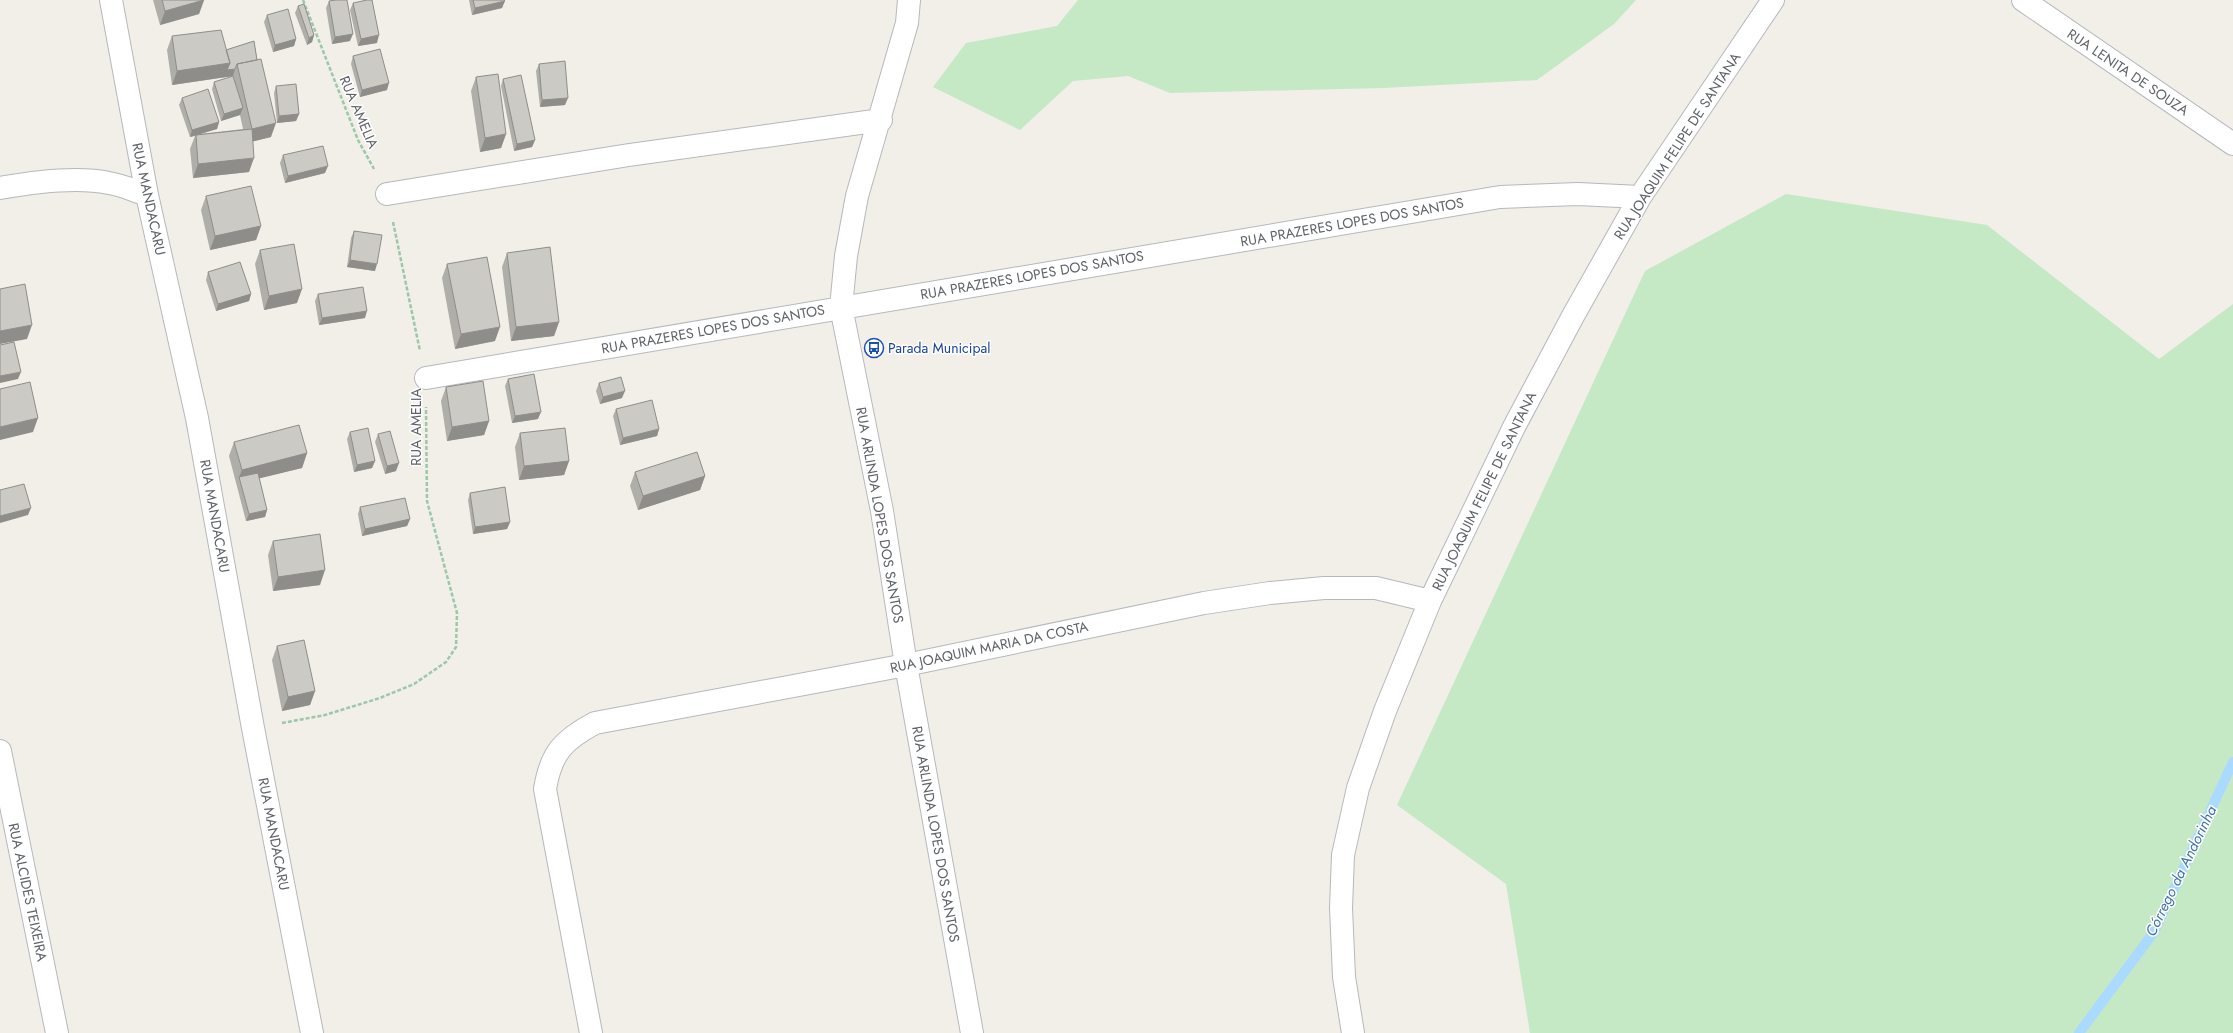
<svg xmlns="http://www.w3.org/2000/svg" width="2233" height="1033" font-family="Jost,sans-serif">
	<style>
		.green { fill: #c5e8c5 }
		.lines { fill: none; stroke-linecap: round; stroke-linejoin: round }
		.stream { stroke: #aadaff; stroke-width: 10 }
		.minor-casing { stroke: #b5b8bc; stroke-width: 24 }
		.path { stroke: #9cc7a9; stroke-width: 2.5; stroke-dasharray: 4 2; stroke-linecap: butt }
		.minor { stroke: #fff; stroke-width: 22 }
		.wall { fill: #afaea9 }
		.shaded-wall { fill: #8f8d8a }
		.building { fill: #cccac5; stroke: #8f8d8a }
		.labels { text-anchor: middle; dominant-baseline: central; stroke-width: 3; stroke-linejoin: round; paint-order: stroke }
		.street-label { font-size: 14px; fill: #5f6368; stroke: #fff }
		.transit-label { font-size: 14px; fill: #164399; stroke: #fff; text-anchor: start }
		.water-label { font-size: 15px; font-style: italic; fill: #4174aa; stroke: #fff }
	</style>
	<rect width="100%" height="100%" fill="#f1efe8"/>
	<path class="green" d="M1078,0h558l-22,24 -77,56 -154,8 -213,5 -42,-17 -55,5 -53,49 -87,-43 33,-44 91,-17z
		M1786,194l201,31 172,134 74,-55v729h-703l-24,-149 -109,-79 248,-534z"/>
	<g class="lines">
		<path class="stream" d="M2079,1033l75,-101 79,-170"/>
		<defs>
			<path id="minor" d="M111,0l36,195 50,223 56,310 59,305
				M909,0l-2,23 -50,173 -11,60 -5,51 41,204 24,154 66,368
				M2023,0l210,144
				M0,188c33,-6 76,-12 109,-5 13,2 26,8 38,12
				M387,194l242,-39 252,-35
				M426,378l1074,-181 78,-3 62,3
				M0,751l57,282
				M591,1033l-46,-244c6,-36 18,-49 50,-66l311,-58 298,-62 66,-10 54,-5h52l54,13
				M1353,1033l-9,-56 -3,-69 2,-53 15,-67 27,-77 45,-110 84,-174 59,-111 67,-119 133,-197"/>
		</defs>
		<use href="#minor" class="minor-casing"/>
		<path class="path" d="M303,0l55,140 16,29
			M393,222l27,129
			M282,723l43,-8 55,-17 34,-14 32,-22 10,-15 1,-34 -30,-112 -1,-94"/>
		<use href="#minor" class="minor"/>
	</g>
	<path class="wall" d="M153,0h51l-5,14 -39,11z
		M469,0h35l-2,8 -30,7z
		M329,1l21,40 -18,3 -6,-36z
		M353,3l24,40 -19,3 -8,-36z
		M298,6l16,29 -2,7 -5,3 -12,-32z
		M267,15l29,24 -2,7 -21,6 -9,-30z
		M172,36l54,14 28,-9 17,96 -18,4 -4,31 -56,6 -3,-29 5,-13 -5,1 -11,-32 3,-7 37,24 -2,7 -17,5 43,-5 -3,-14 -19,6 -9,-32 2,-7 19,-6 -61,9 -5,-35z
		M353,56l34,34 -27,7 -9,-33z
		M539,64l26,41 -25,2 -4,-36z
		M476,77l30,57 -5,14 -21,4 -9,-61z
		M503,79l32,61 -3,7 -18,4 -13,-65z
		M276,86l23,28 -3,7 -19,2 -3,-30z
		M283,155l42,18 -40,10 -5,-20z
		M206,196l55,30 -5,14 -46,10 -9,-40z
		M354,231l21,40 -28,-4 4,-29z
		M260,250l37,53 -33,7 -9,-46z
		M507,253l52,69 -5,14 -43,5 -9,-74z
		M447,264l48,77 -40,8 -13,-71z
		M208,272l43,22 -2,7 -33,10 -10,-31z
		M318,294l47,24 -46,7 -4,-24z
		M508,379l30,40 -26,4 -7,-37z
		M599,383l23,15 -22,6 -4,-13z
		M446,387l43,34 -5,14 -37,6 -6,-40z
		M616,409l43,20 -2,7 -37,9 -7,-29z
		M350,432l25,29 -3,7 -18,4 -7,-33z
		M520,433l49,28 -5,14 -45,5 -4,-33z
		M378,434l18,37 -11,3 -10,-32z
		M234,442l73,11 -5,15 -43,10 8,32 -2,7 -19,4 -17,-65z
		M635,472l70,4 -5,14 -62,20 -8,-24z
		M470,493l40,29 -3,7 -34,5 -5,-34z
		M360,507l50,12 -3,7 -45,10 -4,-22z
		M273,541l47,44 -47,6 -5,-36z
		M277,646l38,45 -5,14 -28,6 -10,-51z"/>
	<path class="shaded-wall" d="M204,0l-5,14 -39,11 5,-14z
		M505,1l-3,7 -30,7 3,-7z
		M353,34l-3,7 -18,3 3,-7z
		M314,35l-2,7 -5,3 2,-7z
		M379,35l-2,8 -19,3 3,-7z
		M296,39l-2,7 -21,6 2,-7z
		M230,63l5,6 -2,7 -61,9 5,-14z
		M389,83l-2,7 -27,7 2,-7z
		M568,98l-3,7 -25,2 2,-7z
		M243,108l-3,7 -19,6 3,-7z
		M299,114l-3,7 -19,2 2,-7z
		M219,122l-2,7 -27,8 2,-7z
		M276,123l-5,14 -24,6 5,-14z
		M506,134l-5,14 -21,4 5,-14z
		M535,140l-3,7 -18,4 3,-7z
		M254,158l-5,14 -56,6 5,-14z
		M328,166l-3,7 -40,10 3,-7z
		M261,226l-5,14 -46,10 5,-14z
		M350,260l27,4 -2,7 -28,-4z
		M302,289l-5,14 -33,7 5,-14z
		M251,294l-2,7 -33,10 2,-7z
		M367,311l-2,7 -46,7 3,-7z
		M559,322l-5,14 -43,5 5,-14z
		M32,325l-5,14 -27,5v-13z
		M500,327l-5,14 -40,8 6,-15z
		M21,372l-3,7 -18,4v-7z
		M625,391l-3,7 -22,6 3,-7z
		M541,412l-3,7 -26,4 3,-7z
		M38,418l-5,14 -33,8v-13z
		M489,421l-5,14 -37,6 5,-14z
		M659,429l-2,7 -37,9 3,-7z
		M307,453l-5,15 -61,15 -2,-6 3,-7z
		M375,461l-3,7 -18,4 3,-7z
		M569,461l-5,14 -45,5 5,-14z
		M399,463l-3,8 -11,3 2,-8z
		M705,476l-5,14 -62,20 5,-14z
		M31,508l-3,7 -28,8v-7z
		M267,510l-2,7 -19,4 3,-7z
		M410,519l-3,7 -45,10 3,-7z
		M510,522l-3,7 -34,5 2,-7z
		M325,570l-5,15 -47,6 5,-14z
		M315,691l-5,14 -28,6 6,-14z"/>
	<path class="building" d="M162,0h42l-39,11z
		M336,0h11l6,34 -18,3 -6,-36z
		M367,0h5l7,35 -18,4 -8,-36z
		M473,0h31l1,1 -30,7z
		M304,4l10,31 -5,3 -11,-32z
		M288,9l8,30 -21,6 -8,-30z
		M221,30l9,33 -53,8 -5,-35z
		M254,41l3,19 -20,4 -2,5 -8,1 3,-7 -4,-13z
		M380,49l9,34 -27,7 -9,-34z
		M261,59l15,64 -24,6 2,29 -56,6 -2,-29 56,-6 -15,-65z
		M565,61l3,37 -26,2 -3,-36z
		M498,74l8,60 -21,4 -9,-61z
		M521,75l14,65 -18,4 -14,-65z
		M233,76l10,32 -19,6 -10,-32z
		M296,84l3,30 -20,2 -3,-30z
		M208,89l11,33 -27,8 -10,-32z
		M323,146l5,20 -40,10 -5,-21z
		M251,186l10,40 -46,10 -9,-40z
		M354,231l28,4 -5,29 -27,-4z
		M294,244l8,45 -33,7 -9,-46z
		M550,247l9,75 -43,5 -9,-74z
		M487,257l13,70 -39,7 -14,-70z
		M240,262l11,32 -33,10 -10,-32z
		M25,284l7,41 -32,6v-42z
		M363,287l4,24 -45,7 -4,-24z
		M14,342l7,30 -21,4v-31z
		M534,374l7,38 -26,4 -7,-37z
		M621,377l4,14 -22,6 -4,-14z
		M483,381l6,40 -37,6 -6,-40z
		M30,382l8,36 -38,9v-38z
		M652,400l7,29 -36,9 -7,-29z
		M299,425l8,28 -65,17 -8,-28z
		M368,428l7,33 -18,4 -7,-33z
		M565,428l4,33 -45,5 -4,-33z
		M390,431l9,32 -12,3 -9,-32z
		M697,452l8,24 -62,20 -8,-24z
		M258,473l9,37 -18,4 -10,-37z
		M24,484l7,24 -31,8v-26z
		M505,487l5,35 -35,5 -5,-34z
		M405,498l5,21 -45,10 -5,-22z
		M320,534l5,36 -47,7 -5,-36z
		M304,640l11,51 -27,6 -11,-51z"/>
	<defs>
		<symbol id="bus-ring" viewBox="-11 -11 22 22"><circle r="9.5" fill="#fff" stroke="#1a4fb4" stroke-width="1.5"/><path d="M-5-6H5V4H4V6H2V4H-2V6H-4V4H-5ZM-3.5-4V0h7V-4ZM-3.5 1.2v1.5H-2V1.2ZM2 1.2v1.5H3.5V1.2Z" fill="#1a4fb4"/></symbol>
	</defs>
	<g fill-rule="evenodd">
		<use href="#bus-ring" x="863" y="337" width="22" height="22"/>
	</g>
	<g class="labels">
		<g class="street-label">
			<text transform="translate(2128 72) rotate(34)">RUA LENITA DE SOUZA</text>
			<text transform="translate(359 112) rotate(67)">RUA AMELIA</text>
			<text transform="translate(1677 146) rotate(-57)">RUA JOAQUIM FELIPE DE SANTANA</text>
			<text transform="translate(149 199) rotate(78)">RUA MANDACARU</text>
			<text transform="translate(1352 222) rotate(-10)">RUA PRAZERES LOPES DOS SANTOS</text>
			<text transform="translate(1032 275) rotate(-10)">RUA PRAZERES LOPES DOS SANTOS</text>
			<text transform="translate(713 329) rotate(-10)">RUA PRAZERES LOPES DOS SANTOS</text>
			<text transform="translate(416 427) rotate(-90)">RUA AMELIA</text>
			<text transform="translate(1484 491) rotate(-64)">RUA JOAQUIM FELIPE DE SANTANA</text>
			<text transform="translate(880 515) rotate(80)">RUA ARLINDA LOPES DOS SANTOS</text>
			<text transform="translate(215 516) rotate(80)">RUA MANDACARU</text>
			<text transform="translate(989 647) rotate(-12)">RUA JOAQUIM MARIA DA COSTA</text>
			<text transform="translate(274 834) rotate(79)">RUA MANDACARU</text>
			<text transform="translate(936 834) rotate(80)">RUA ARLINDA LOPES DOS SANTOS</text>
			<text transform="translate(28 892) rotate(78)">RUA ALCIDES TEIXEIRA</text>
		</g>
		<g class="transit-label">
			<text x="888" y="348">Parada Municipal</text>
		</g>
		<g class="water-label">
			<text transform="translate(2181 871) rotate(-64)">Córrego da Andorinha</text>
		</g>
	</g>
</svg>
